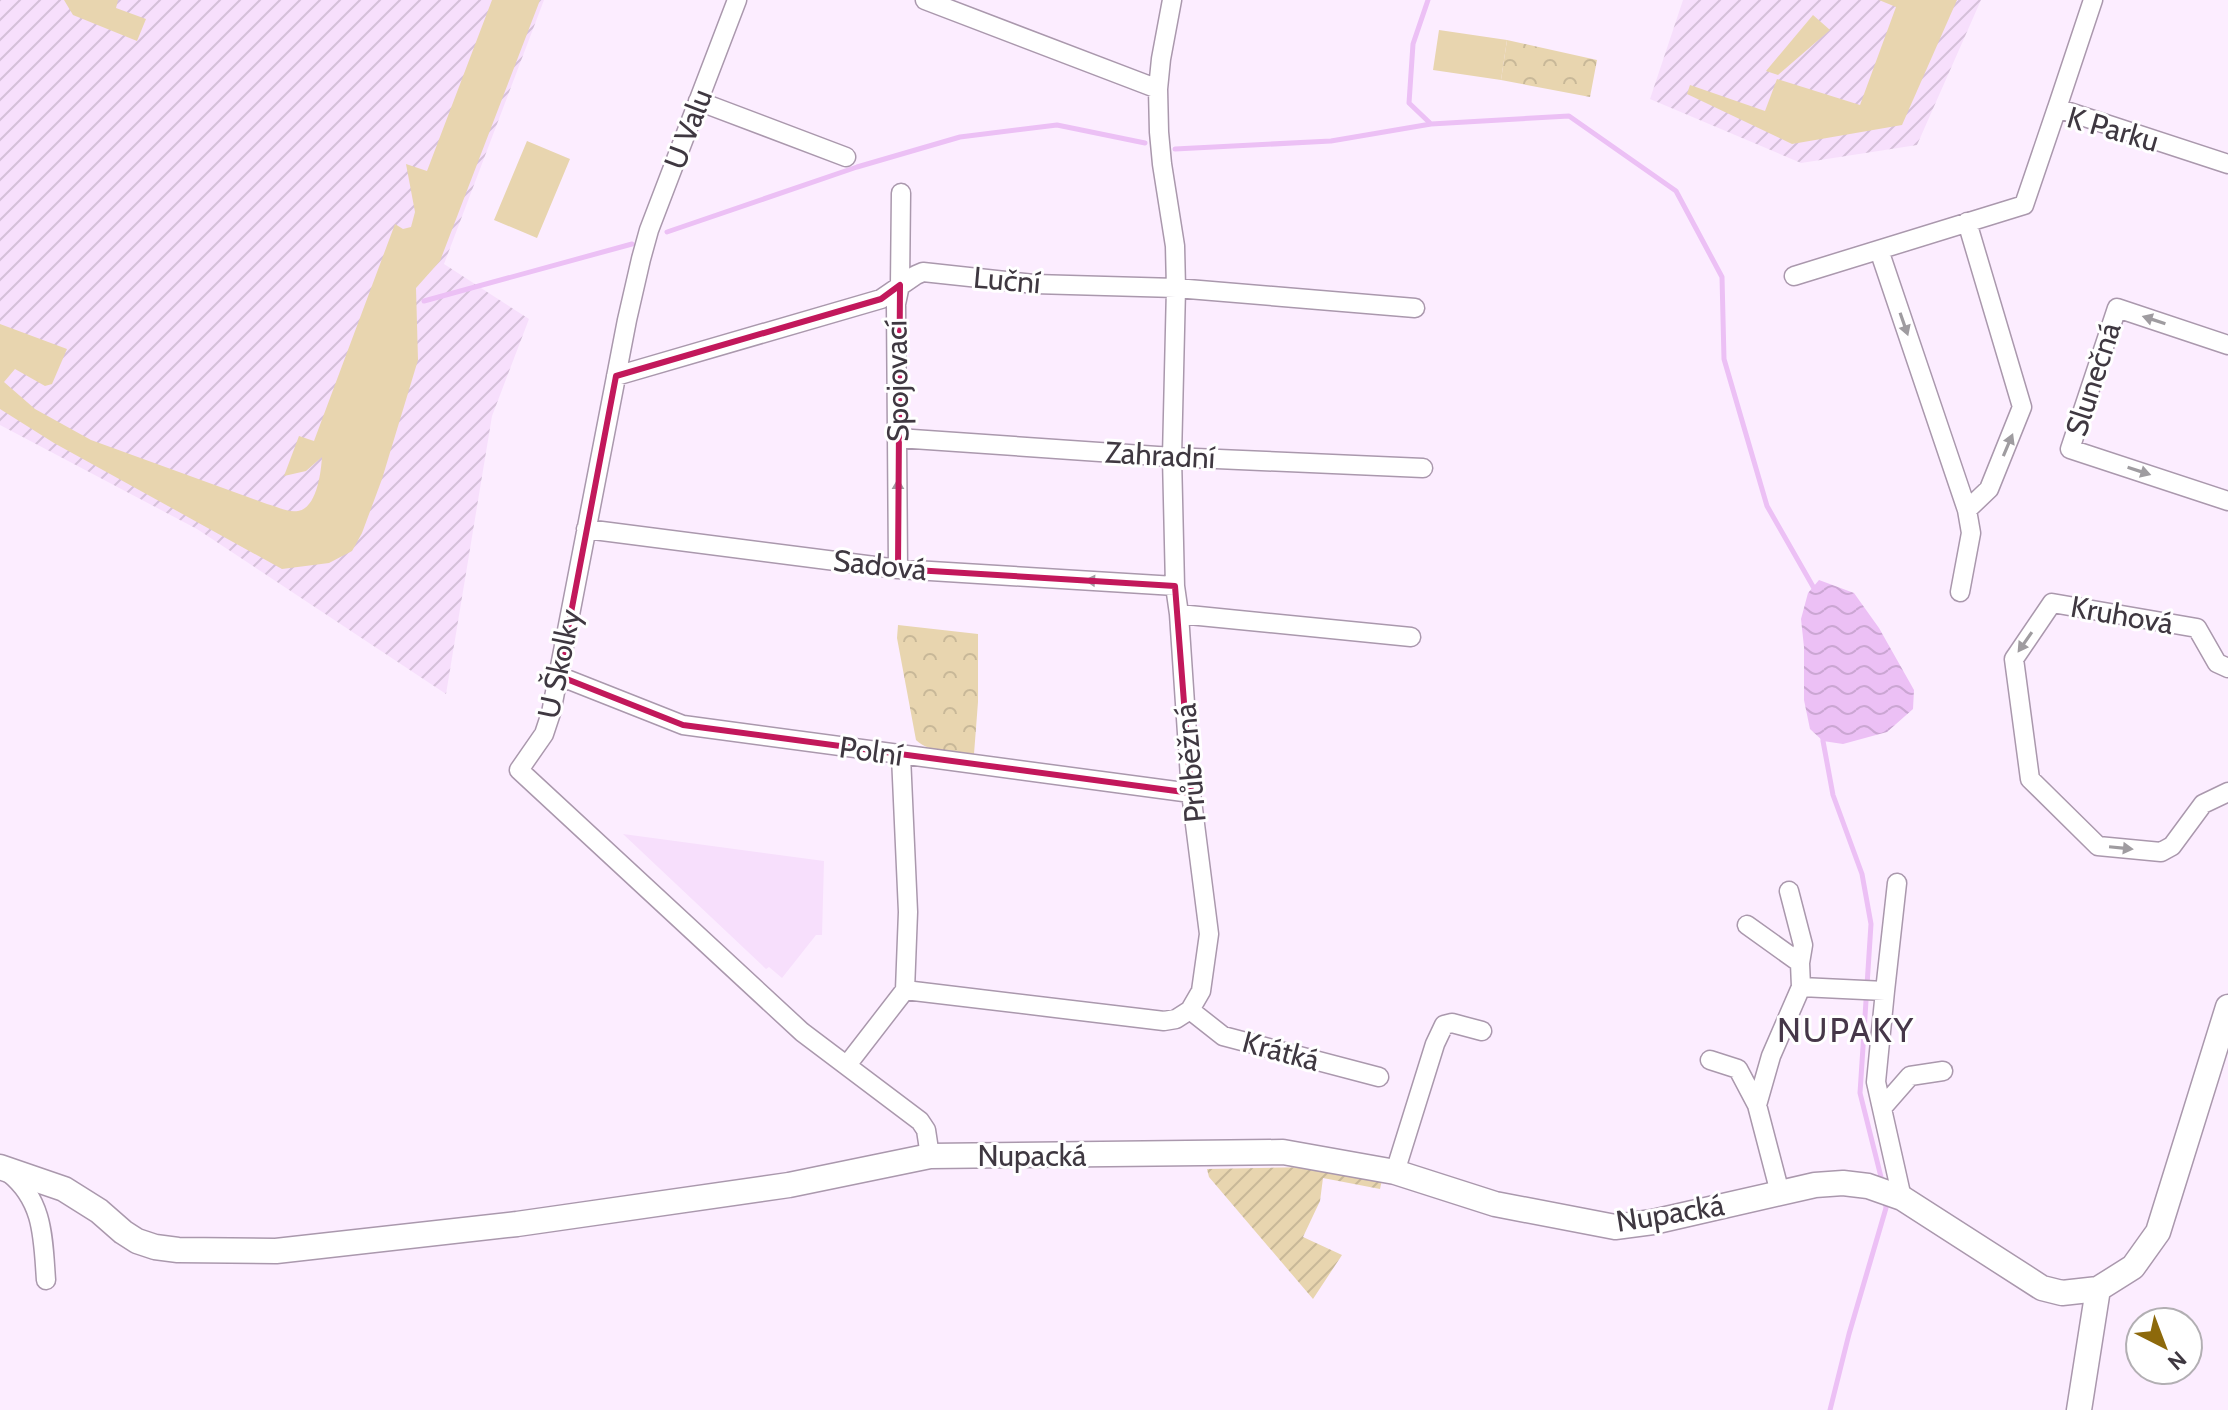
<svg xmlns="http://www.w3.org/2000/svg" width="2228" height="1410" font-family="Cabin,sans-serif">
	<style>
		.built { fill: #f7dffc }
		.industrial { fill: url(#industrial-furrows) }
		.grass { fill: #e8d5af }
		.park { fill: url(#park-crowns) }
		.garden { fill: url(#garden-furrows) }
		.water { fill: url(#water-waves) }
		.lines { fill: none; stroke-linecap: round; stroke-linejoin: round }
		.stream { stroke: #ecc0f5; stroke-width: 5 }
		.minor-casing { stroke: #aa98ad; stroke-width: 21 }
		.tertiary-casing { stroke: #aa98ad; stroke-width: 27 }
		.minor { stroke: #fff; stroke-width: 18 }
		.tertiary { stroke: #fff; stroke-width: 24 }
		.oneway { fill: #9f9ca0 }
		.marked { fill: none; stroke: #c2185b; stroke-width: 6; stroke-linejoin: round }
		.labels { text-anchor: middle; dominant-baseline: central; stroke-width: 6; stroke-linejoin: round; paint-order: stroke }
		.street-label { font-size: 30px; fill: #3f3841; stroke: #fff }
		.quarter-label { font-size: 34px; letter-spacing: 2px; fill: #463749; stroke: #fff }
	</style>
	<defs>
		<pattern id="industrial-furrows" width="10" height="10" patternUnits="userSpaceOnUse" patternTransform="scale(2)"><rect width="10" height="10" fill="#f7dffc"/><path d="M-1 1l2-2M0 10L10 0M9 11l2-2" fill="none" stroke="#d5c0d9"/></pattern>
		<pattern id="park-crowns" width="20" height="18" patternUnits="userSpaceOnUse" patternTransform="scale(2)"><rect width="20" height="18" fill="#e8d5af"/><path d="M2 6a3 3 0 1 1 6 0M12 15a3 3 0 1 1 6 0" fill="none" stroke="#c8b898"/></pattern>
		<pattern id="garden-furrows" width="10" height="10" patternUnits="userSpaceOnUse" patternTransform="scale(2)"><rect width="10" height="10" fill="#e8d5af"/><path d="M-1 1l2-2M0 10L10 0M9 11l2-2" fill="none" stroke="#c8b898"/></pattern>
		<pattern id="water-waves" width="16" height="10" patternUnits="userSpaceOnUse" patternTransform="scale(2)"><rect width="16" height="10" fill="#ecc0f5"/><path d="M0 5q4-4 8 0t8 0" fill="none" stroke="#cba6d3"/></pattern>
	</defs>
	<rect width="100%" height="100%" fill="#fcedff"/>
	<path class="built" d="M623,834l201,27 -2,74h-6l-34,43 -13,-11 -3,2z"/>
	<path class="industrial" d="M0,0h544l-100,264 85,55 -37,97 -46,278 -249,-165 -197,-104z
		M1683,0h298l-64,145 -116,18 -151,-64z"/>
	<path class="grass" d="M64,0h54l-2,8 30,11 -9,22 -64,-26z
		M492,0h48l-100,261 -24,27 2,72 -36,119 -20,54 -10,18 -23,12 -47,6 -228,-126 -54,-34v-85l67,25 -15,35 -7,2 -30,-17 -11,13 31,27 56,31 176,64c9,2 21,9 31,7 19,-3 23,-39 24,-54l-16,14 -22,5 15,-40 15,5 81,-217 8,5 8,-2 4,-15 -9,-48 21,7z
		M1879,0h78l-55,125 -110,19 -105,-50 3,-9 75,26 12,-32 83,26 36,-98z
		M1813,15l17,15 -52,45 -12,-4z
		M1439,30l68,10 -6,40 -68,-10z
		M527,141l43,18 -33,79 -43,-18z"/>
	<path class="park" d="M1507,40l90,20 -7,37 -89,-17z
		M898,625l80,9v68l-4,52c-18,-2 -45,-1 -58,-14l-19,-102z"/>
	<path class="garden" d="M1311,1167l71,13 -2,9 -57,-11 -3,23 -17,36 39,18 -29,44 -104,-122 -2,-8z"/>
	<path class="water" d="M1819,580l35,13 25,35 35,62 -1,19 -26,23 -44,12 -20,-3 -13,-12 -6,-29v-53l-3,-28 7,-26z"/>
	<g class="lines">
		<path class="stream" d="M1428,0l-15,44 -4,59 22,21 138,-8 107,75 46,86 2,82 43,147 48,84
			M1175,149l156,-8 100,-17
			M667,232l190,-65 103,-30 97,-12 88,18
			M424,301l208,-57
			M1823,737v4l10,54 29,79 9,50 -11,169 22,88
			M1830,1410l19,-76 37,-126 -1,-9"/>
		<defs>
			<path id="minor" d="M737,0l-88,230 -8,29 -14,61 -76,393 -7,21 -25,36 283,262 118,89 6,9 4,26
				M925,0l233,89
				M698,101l148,56
				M2057,108l36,-108
				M1879,250l88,260 4,23 -11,59
				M1794,276l230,-71 33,-97 171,56
				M2228,345l-111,-37 -47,141 158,52
				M616,376l265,-77 35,-24 7,-3 111,12 142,4 239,20
				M898,438l274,19 251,11
				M1967,510l22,-21 33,-82 -55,-185
				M586,529l312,40 277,17
				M898,569l-2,-265 4,-19 1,-92
				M1179,614l232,23
				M2228,668l-11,-5 -20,-35 -145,-25 -38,56 16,120 68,67 63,6 11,-6 31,-42 25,-12
				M559,676l124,49 508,68
				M901,756l7,156 -3,78
				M1747,925l53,38
				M1801,987l84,4 -9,91 26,116
				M905,990l259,31 12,-2 14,-9 11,-19 8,-57 -18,-141 -12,-179 -4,-28 -3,-129 4,-169 -1,-42 -13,-82 -3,-32 -1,-43 3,-30 11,-59
				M1885,991l12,-108
				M1190,1010l33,26 156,41
				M1710,1060l28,9 19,36 23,88
				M847,1065l58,-75
				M1757,1105l14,-49 30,-69 -1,-24 3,-18 -14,-54
				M1882,1108l28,-32 33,-5
				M1395,1172l40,-128 9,-19 8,-2 30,8
				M9,1173c35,28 34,66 37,107"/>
			<path id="tertiary" d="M0,1167l64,22 35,22 24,21 14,9 18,6 23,3 98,1 241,-27 272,-39 141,-29 353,-4 112,20 100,32 120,23 38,-5 162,-37 28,-2 25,3 34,12 140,90 20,5 36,-4 35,-22 25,-35 70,-225
				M2079,1410l19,-121"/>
		</defs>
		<use href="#minor" class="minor-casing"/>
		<use href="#tertiary" class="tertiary-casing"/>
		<use href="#minor" class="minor"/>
		<use href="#tertiary" class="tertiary"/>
	</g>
	<defs><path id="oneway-solid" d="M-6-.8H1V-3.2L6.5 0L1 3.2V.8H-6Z" transform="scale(2)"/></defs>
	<g class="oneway">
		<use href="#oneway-solid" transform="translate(2154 320) rotate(-162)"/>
		<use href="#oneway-solid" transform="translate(1904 324) rotate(71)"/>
		<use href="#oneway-solid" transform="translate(2008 445) rotate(-67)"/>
		<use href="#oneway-solid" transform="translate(2139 471) rotate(18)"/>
		<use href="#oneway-solid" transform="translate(898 491) rotate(-90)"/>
		<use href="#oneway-solid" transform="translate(1097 581) rotate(-176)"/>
		<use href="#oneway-solid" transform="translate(2025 642) rotate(125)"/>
		<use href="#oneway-solid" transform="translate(2121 848) rotate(6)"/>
	</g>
	<path class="marked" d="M900,285l-2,284 277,17 16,207 -508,-68 -124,-49 57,-300 265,-77z"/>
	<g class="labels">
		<g class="street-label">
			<text transform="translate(688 129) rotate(-69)">U Valu</text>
			<text transform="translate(2113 129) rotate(16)">K Parku</text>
			<text transform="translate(1007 280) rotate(5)">Luční</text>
			<text transform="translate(2093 379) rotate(-72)">Slunečná</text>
			<text transform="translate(897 381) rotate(-91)">Spojovací</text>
			<text transform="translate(1160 455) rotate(3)">Zahradní</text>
			<text transform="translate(880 565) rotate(6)">Sadová</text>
			<text transform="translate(2122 615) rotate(10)">Kruhová</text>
			<text transform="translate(559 664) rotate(-78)">U Školky</text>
			<text transform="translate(871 751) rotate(8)">Polní</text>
			<text transform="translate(1190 763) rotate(-95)">Průběžná</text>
			<text transform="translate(1281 1051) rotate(15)">Krátká</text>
			<text x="1032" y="1155">Nupacká</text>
			<text transform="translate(1670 1213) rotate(-9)">Nupacká</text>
		</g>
		<g class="quarter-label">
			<text x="1846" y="1030">NUPAKY</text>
		</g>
	</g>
	<g transform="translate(2164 1346) rotate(138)"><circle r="38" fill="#ffffff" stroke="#b2afb3" stroke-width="2"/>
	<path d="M0-6L14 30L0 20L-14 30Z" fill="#8d690b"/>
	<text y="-12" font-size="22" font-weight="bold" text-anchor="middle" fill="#3f3841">N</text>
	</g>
</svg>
